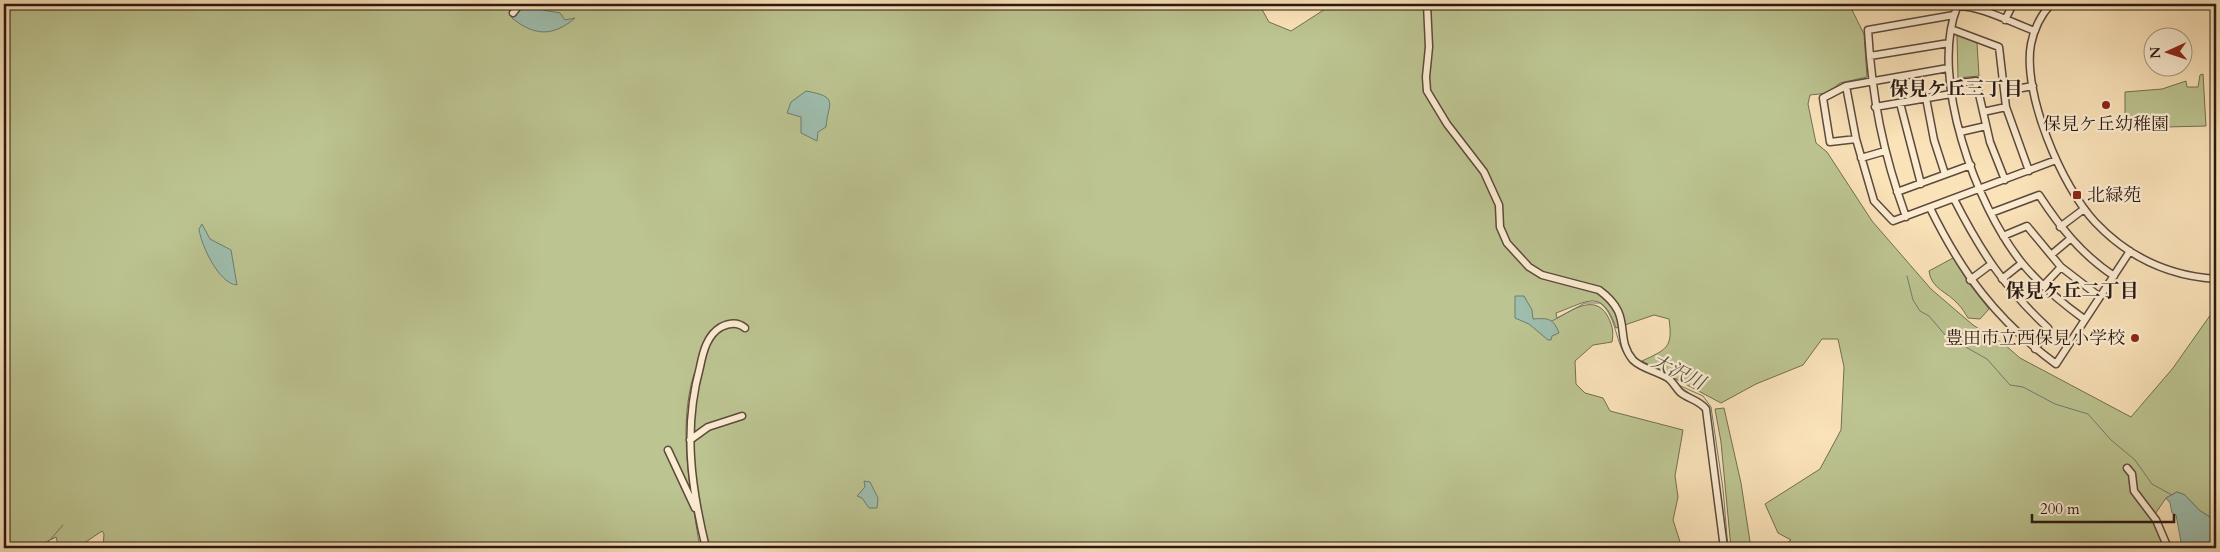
<svg xmlns="http://www.w3.org/2000/svg" width="2220" height="552" font-family="Cardo,'Noto Serif JP',serif">
	<style>
		.green { fill: #bcc491; stroke: #726e52 }
		.water { fill: #9ebeae; stroke: #6f7c70 }
		.lines { fill: none; stroke-linecap: round; stroke-linejoin: round }
		.stream { stroke: #6f7c70; stroke-width: 1 }
		.minor-casing { stroke: #5c4a3c; stroke-width: 9 }
		.minor { stroke: #fcecd2; stroke-width: 6 }
		.poi-dot { fill: #8f2418; stroke: #fcecd2; stroke-width: 2 }
		.labels { text-anchor: middle; dominant-baseline: central; stroke-width: 4.5; stroke-linejoin: round; paint-order: stroke }
		.poi-label { font-size: 18px; fill: #281812; stroke: #fcecd2 }
		.neighbourhood-label { font-size: 19px; font-weight: bold; fill: #281812; stroke: #fcecd2 }
		.water-label { font-size: 19px; font-style: italic; fill: #515249; stroke: #fcecd2 }
	</style>
	<rect width="100%" height="100%" fill="#fae2b9"/>
	<filter id="stains"><feTurbulence type="fractalNoise" baseFrequency=".004" numOctaves="4"/><feColorMatrix values="0 0 0 0 .2 0 0 0 0 .09 0 0 0 0 .02 0 0 0 .5 -.17"/></filter>
	<radialGradient id="worn" r=".72"><stop offset=".6" stop-color="#630" stop-opacity="0"/><stop offset="1" stop-color="#630" stop-opacity=".3"/></radialGradient>
	<path class="green" d="M4,4h1255l10,18 22,9 42,-27h501l18,6 12,24 3,43 -27,6 -12,10 -18,2 -2,9 8,39 11,9 45,69 59,68 42,36 31,19 16,14 111,59 42,-49 43,-61v214l-17,-11 -14,-15 -8,-3 -11,6 -13,19 14,31h-387l11,-8 -13,-7 -13,-29 55,-35 21,-39 3,-63 -6,-28h-16l-19,26 -47,19 -35,19 -79,-42c25,-12 31,-13 27,-42l-15,-4 -38,13c-14,-41 -29,-26 -60,-15l1,5c16,-8 37,-24 50,-3 5,9 7,16 5,27l-19,3 -18,16 1,23 9,9 18,5 7,13 73,19 -8,46 3,21 -5,23 9,28h-973c-10,-40 -21,-89 -17,-130 2,-14 5,-28 7,-42l-5,-2c-17,55 -3,119 6,174h-597l1,-14 -2,-3 -25,17h-18l-3,-11 -12,6 -4,5h-36z
		M1957,35l20,8 2,33 -21,2z
		M2203,74l3,52 -81,2v-36l37,-3 24,-8 1,6h11l2,-12z
		M1953,258l17,27 19,24 -9,10 -12,-1c-3,-5 -6,-10 -10,-14 -10,-12 -27,-15 -29,-33z
		M1724,408l17,75 10,65h-20l-10,-106 -6,-33z"/>
	<path class="water" d="M489,4h43l11,6 17,3 5,7 10,-2c-22,19 -41,18 -63,0l-2,-8z
		M806,91c34,6 22,12 20,36l-8,5 -1,9 -16,-8v-16l-14,-4 4,-11z
		M202,224l8,15 21,11 6,35c-18,-1 -36,-40 -38,-56z
		M1515,296h9l8,14 1,9c16,-1 20,-1 26,14l-7,3 -1,4h-3l-19,-16 -14,-6z
		M864,481l6,1 8,16 -1,10h-8l-7,-10 -5,-2 8,-9z
		M2177,492l8,3 14,15 17,11v27l-34,-1 -6,-32 -4,-2 -2,-10 -4,-5z"/>
	<g class="lines">
		<path class="stream" d="M1907,276l6,24 7,11 9,5 17,20 41,23 23,26 13,2 32,17 33,10 23,26 24,20 17,24 20,11
			M1552,321l33,-18h15c18,14 14,41 29,57
			M1644,371l26,12
			M1676,384l27,12 8,11 12,82 5,59
			M43,548l20,-23"/>
		<defs>
			<path id="minor" d="M1427,4l2,43 -3,30 1,14 20,33 37,48 15,33 1,22 7,16 22,24 13,8 57,15c36,26 14,46 34,70 9,9 24,11 35,18 5,4 8,10 12,14 8,7 19,8 26,17l18,139
				M2051,4c-10,11 -17,25 -20,40 -9,49 31,143 64,178 33,35 75,54 121,57
				M513,13l7,-9
				M2005,20l8,-16
				M1951,29l48,18 7,60 23,64
				M2035,31c-18,-6 -60,-28 -78,-24 -28,71 19,199 65,256 18,22 40,40 62,56
				M1870,56l79,-13
				M1951,84l25,-3 14,61 15,38
				M1846,86l10,53 18,62 19,20 163,-61
				M2005,91l28,-5
				M1926,98l8,42 11,34
				M1900,103l21,81
				M1875,107l76,-13
				M1983,112l23,-5
				M1960,132l26,-6
				M1856,139l-26,3 -7,-44 23,-12 102,-18
				M1861,158l24,-7
				M1897,192l74,-27
				M1954,199c27,53 50,88 94,129l-13,21
				M1930,208c32,65 66,112 126,156l74,-113
				M1991,213l48,-18c21,32 42,59 75,81
				M1906,217c-23,-64 -34,-118 -38,-187l86,-15
				M2060,227l24,-18
				M2003,236l24,-10 34,41 39,30
				M2051,255l19,-16
				M2002,279l20,-16
				M1970,280l20,-15
				M2043,286l18,-19
				M690,440l18,-13 34,-11
				M668,450l27,58
				M2127,468l5,6 2,17 22,29 12,28
				M706,548c-15,-61 -23,-119 -6,-181 3,-15 7,-32 21,-40 8,-4 17,-5 24,1"/>
		</defs>
		<use href="#minor" class="minor-casing"/>
		<use href="#minor" class="minor"/>
	</g>
	<g class="poi-dot">
		<circle cx="2106" cy="105" r="5"/>
		<rect x="2072" y="190" width="10" height="10" rx="2.5"/>
		<circle cx="2135" cy="338" r="5"/>
	</g>
	<g class="labels">
		<g class="poi-label">
			<text x="2106" y="124">保見ケ丘幼稚園</text>
			<text x="2087" y="195" text-anchor="start">北緑苑</text>
			<text x="2125" y="338" text-anchor="end">豊田市立西保見小学校</text>
		</g>
		<g class="neighbourhood-label">
			<text x="1956" y="89">保見ケ丘三丁目</text>
			<text x="2072" y="291">保見ケ丘二丁目</text>
		</g>
		<g class="water-label">
			<text transform="translate(1678 372) rotate(26)">大沢川</text>
		</g>
	</g>
	<rect width="2220" height="552" fill="none" stroke="#fae2b9" stroke-width="20"/>
	<rect x="5" y="5" width="2210" height="542" fill="none" stroke="#281812" stroke-width="2.5"/>
	<rect x="10" y="10" width="2200" height="532" fill="none" stroke="#281812"/>
	<g transform="translate(2168 52) rotate(267)"><circle r="24" fill="#fcecd2" stroke="#a79785"/>
	<path d="M0-4L9 19L0 12L-9 19Z" fill="#8f2418"/>
	<text y="-8" font-size="14" font-weight="bold" text-anchor="middle" fill="#281812">N</text>
	</g>
	<path d="M2032 514v8h142v-8" fill="none" stroke="#281812" stroke-width="2.5"/>
	<text x="2040" y="514" font-size="15" fill="#281812" stroke="#fcecd2" stroke-width="4" paint-order="stroke">200 m</text>
	<rect width="100%" height="100%" filter="url(#stains)"/>
	<rect width="100%" height="100%" fill="url(#worn)"/>
</svg>
